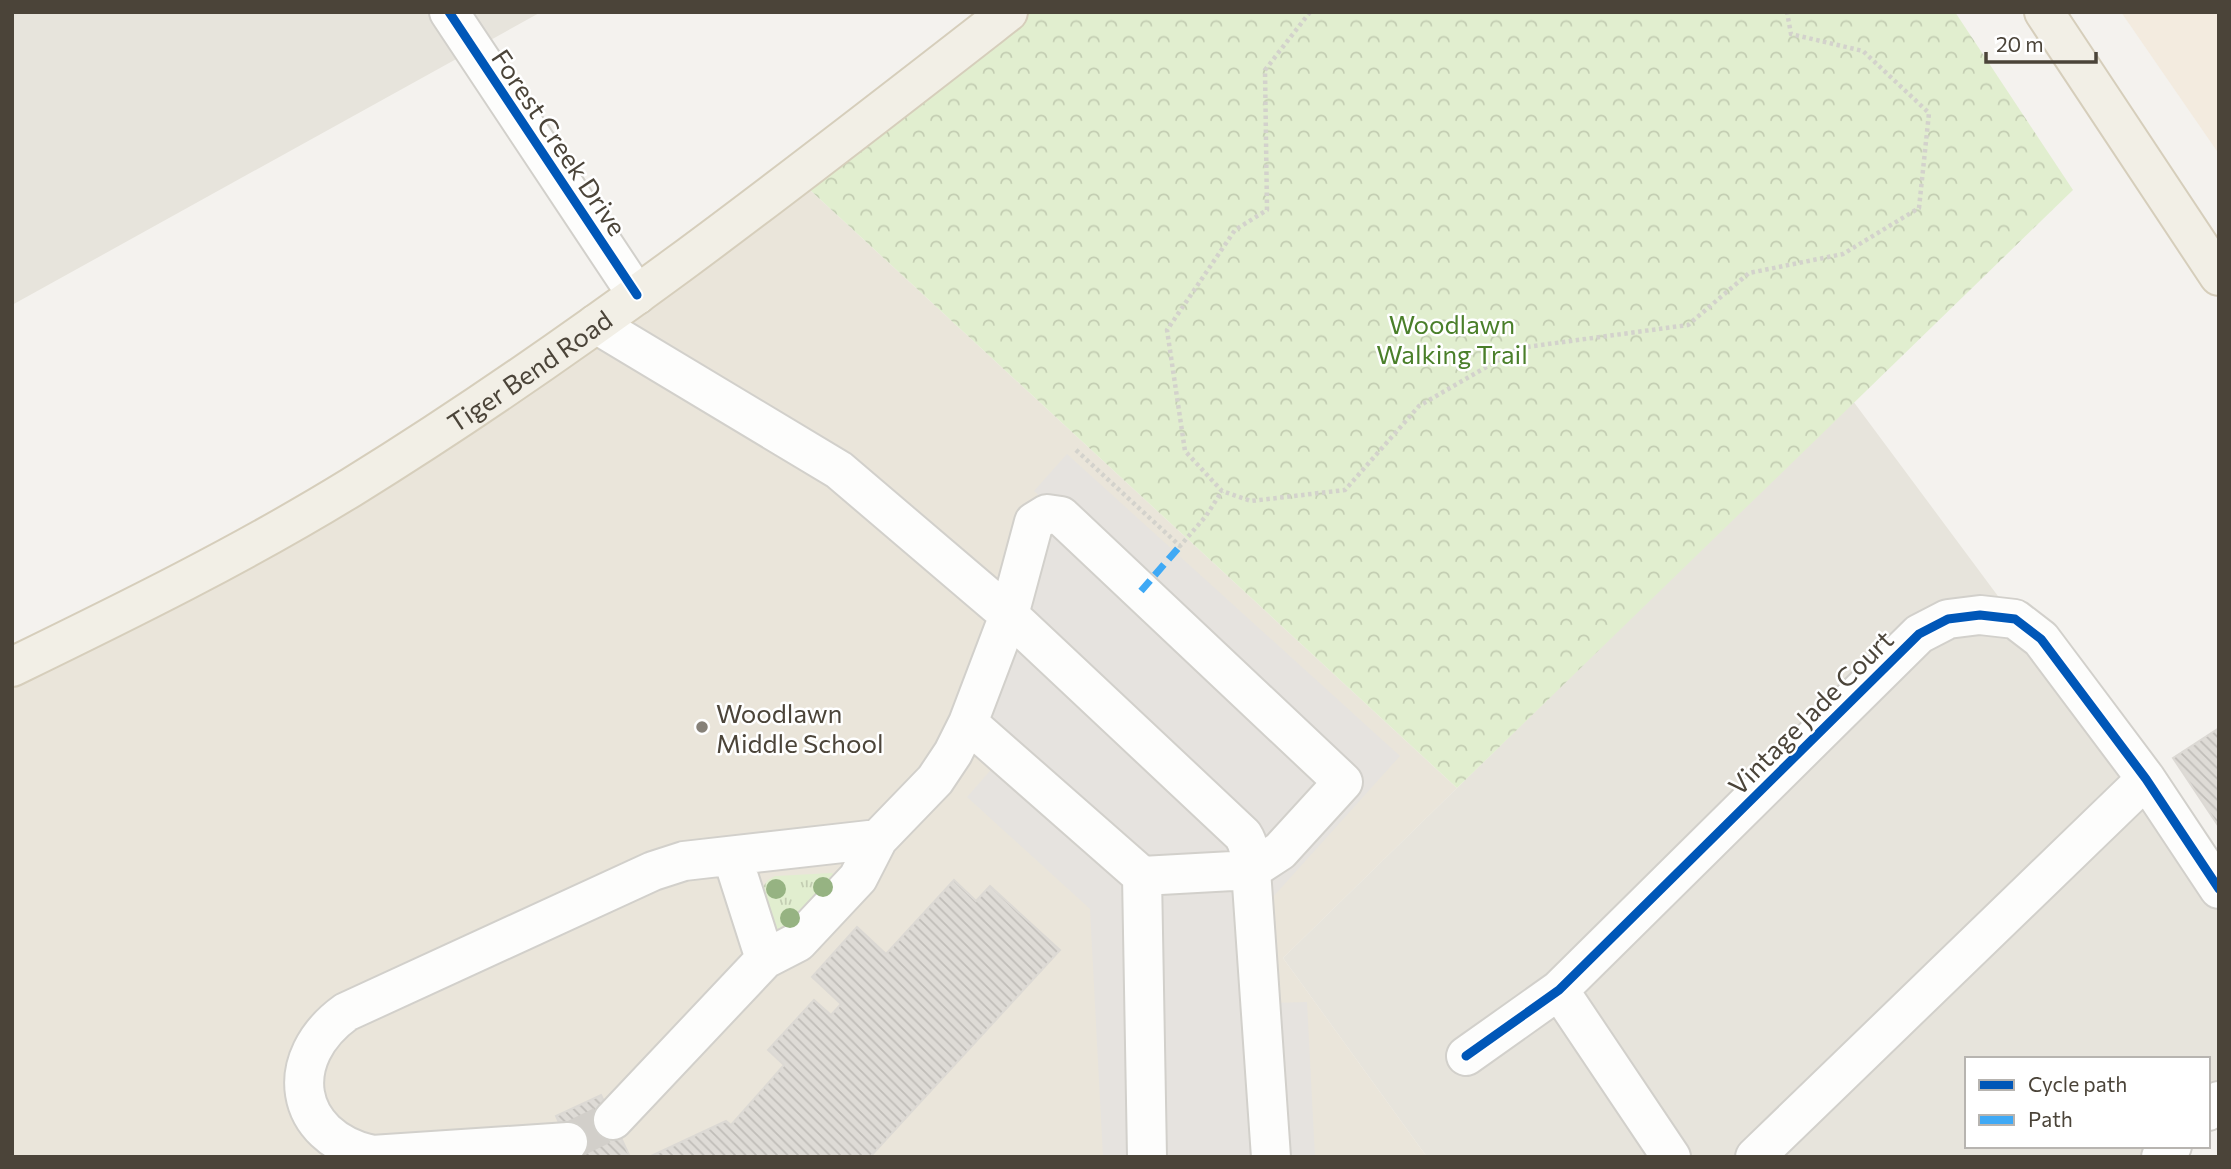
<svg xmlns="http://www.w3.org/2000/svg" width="2231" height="1169" font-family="Commissioner,sans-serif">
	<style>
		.residential { fill: #e7e4dc }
		.commercial { fill: #f3ebdf }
		.education { fill: #eae5da }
		.grass { fill: url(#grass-tufts) }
		.park { fill: url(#park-crowns) }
		.parking { fill: #e6e3df }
		.building { fill: url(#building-back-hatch); stroke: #dcd9d4; stroke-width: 2 }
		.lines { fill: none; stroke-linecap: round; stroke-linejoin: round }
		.minor-tunnel { stroke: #d2cfca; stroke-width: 38; stroke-dasharray: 38 19; stroke-linecap: butt }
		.minor-casing { stroke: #d2d0cb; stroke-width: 42 }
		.major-casing { stroke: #d6cebb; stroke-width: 42 }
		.path { stroke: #d3d2cc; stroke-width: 4.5; stroke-dasharray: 3.5 3.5; stroke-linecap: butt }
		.minor { stroke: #fdfdfc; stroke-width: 38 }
		.major { stroke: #f2efe6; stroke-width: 38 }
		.quiet { stroke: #3fa9f5; stroke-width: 7; stroke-dasharray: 14 7; stroke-linecap: butt }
		.cycleway-casing { stroke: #fff; stroke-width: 13 }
		.cycleway { stroke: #0057b8; stroke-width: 9 }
		.tree { fill: #96b382 }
		.poi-dot { fill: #868178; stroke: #fff; stroke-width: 2.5 }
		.labels { text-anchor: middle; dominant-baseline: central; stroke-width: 5; stroke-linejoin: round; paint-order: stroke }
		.street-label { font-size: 26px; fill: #4b4439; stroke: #fff }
		.park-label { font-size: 26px; fill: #4a7f2a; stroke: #fff }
		.poi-label { font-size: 26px; fill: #4b4439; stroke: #fff; text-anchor: start }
	</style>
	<defs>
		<pattern id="grass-tufts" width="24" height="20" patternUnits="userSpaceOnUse" patternTransform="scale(1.75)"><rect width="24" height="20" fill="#e1eecf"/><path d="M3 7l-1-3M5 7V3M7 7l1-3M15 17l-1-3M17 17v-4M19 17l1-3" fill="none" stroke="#c3cdb2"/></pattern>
		<pattern id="park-crowns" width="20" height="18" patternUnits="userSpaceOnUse" patternTransform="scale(1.75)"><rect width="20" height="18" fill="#e1eecf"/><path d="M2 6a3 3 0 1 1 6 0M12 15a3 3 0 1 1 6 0" fill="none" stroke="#c3cdb2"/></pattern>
		<pattern id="building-back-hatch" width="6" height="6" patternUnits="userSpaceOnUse" patternTransform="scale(1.75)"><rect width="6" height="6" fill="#dedbd6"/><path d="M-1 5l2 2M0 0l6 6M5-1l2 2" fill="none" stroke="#c0bdb8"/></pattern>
	</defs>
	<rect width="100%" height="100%" fill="#f4f2ee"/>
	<path class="residential" d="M12,12h529l-529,293z
		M1853,401l162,218 204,281v201l-11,10v-52h-241v87h205l-11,11h-734l-144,-199z"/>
	<path class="commercial" d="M2121,12h98v142z"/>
	<path class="education" d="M796,177l661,611 -174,170 144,199h-1415v-490l151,-76z"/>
	<path class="grass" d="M832,873l3,3 -43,59 -14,-3 -5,-5 -11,-39 6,-8 7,-4z"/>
	<path class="park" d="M1030,12h925l118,178 -616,598 -661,-611z"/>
	<path class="parking" d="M1067,454l333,302 -137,152 8,95 36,-1 8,155h-212l-13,-248 -123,-112 37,-42 -36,-32 41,-108 51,-100 -26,-24z"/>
	<path class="building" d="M2219,728v99l-46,-69z
		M954,880l22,21 14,-15 70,64 -190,207h-221l77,-36 5,4 53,-60 -16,-15 46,-50 17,15 10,-11 -29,-27 45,-50 29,27z
		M601,1095l29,62h-55l-19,-41z"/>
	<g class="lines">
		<path class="minor-tunnel" d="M568,1142l45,-22"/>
		<defs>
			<path id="minor" d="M449,12l188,283
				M968,723l174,153 5,281
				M732,856l33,103
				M1142,876l109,-6 29,-19 63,-69 -282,-266 -14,-2 -13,8 -25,93 234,220c7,11 7,22 8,35l20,287
				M1559,990l112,167
				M1466,1056l93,-66 360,-356 29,-15 32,-4 35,4 26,20 105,140 73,110
				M2208,1111l11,-10
				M613,1120l152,-161 33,-17 60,-64 20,-39
				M568,1142l-196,13c-80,-19 -90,-97 -26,-143l307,-141 31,-10 194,-22 57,-59 18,-27 15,-30 41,-108 -170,-145 -243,-146
				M1755,1157l391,-378
				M2161,1157l11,-11"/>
			<g id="major">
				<path d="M2044,12l175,264"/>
				<path id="s1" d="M12,667c115,-56 231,-113 340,-180 230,-142 443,-309 656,-475"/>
			</g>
		</defs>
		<use href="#minor" class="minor-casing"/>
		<use href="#major" class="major-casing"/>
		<path class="path" d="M1310,12l-45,58 2,140 -32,20 -68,100 18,121 37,40 29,10 94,-11 74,-84 100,-58 169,-23 61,-52 94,-19 76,-46 10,-95 -66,-62 -72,-17 -4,-22
			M1076,450l104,96 26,-30 16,-25"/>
		<use href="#minor" class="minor"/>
		<use href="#major" class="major"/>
		<path class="quiet" d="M1141,591l39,-45"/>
		<defs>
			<path id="cycleway" d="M449,12l188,283
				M1466,1056l93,-66 360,-356 29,-15 32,-4 35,4 26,20 105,140 73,110"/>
		</defs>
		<use href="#cycleway" class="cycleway-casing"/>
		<use href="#cycleway" class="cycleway"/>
	</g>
	<g class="tree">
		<circle cx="823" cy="887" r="10"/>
		<circle cx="776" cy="889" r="10"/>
		<circle cx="790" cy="918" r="10"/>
	</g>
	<circle class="poi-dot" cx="702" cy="727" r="7"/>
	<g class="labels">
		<g class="street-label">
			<text transform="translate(560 142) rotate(56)">Forest Creek Drive</text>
			<text stroke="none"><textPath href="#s1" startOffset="597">Tiger Bend Road</textPath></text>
			<text transform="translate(1810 712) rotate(-45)">Vintage Jade Court</text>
		</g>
		<g class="park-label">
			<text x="1452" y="323">Woodlawn<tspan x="1452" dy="30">Walking Trail</tspan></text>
		</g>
		<g class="poi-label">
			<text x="716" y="712">Woodlawn<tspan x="716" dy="30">Middle School</tspan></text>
		</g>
	</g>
	<rect width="2231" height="1169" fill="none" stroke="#4b4439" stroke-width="28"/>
	<rect x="1965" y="1057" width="245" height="91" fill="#ffffff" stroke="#b7b4b0" stroke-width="2"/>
	<rect x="1979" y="1080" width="35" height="10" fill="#0057b8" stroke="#b7b4b0" stroke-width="2"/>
	<text x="2028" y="1092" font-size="21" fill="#4b4439">Cycle path</text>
	<rect x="1979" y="1115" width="35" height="10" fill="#3fa9f5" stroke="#b7b4b0" stroke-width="2"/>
	<text x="2028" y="1127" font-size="21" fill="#4b4439">Path</text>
	<path d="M1986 52v10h110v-10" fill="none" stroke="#4b4439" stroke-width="3.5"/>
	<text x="1996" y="52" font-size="21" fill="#4b4439" stroke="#ffffff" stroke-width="5" paint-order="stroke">20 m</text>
</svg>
